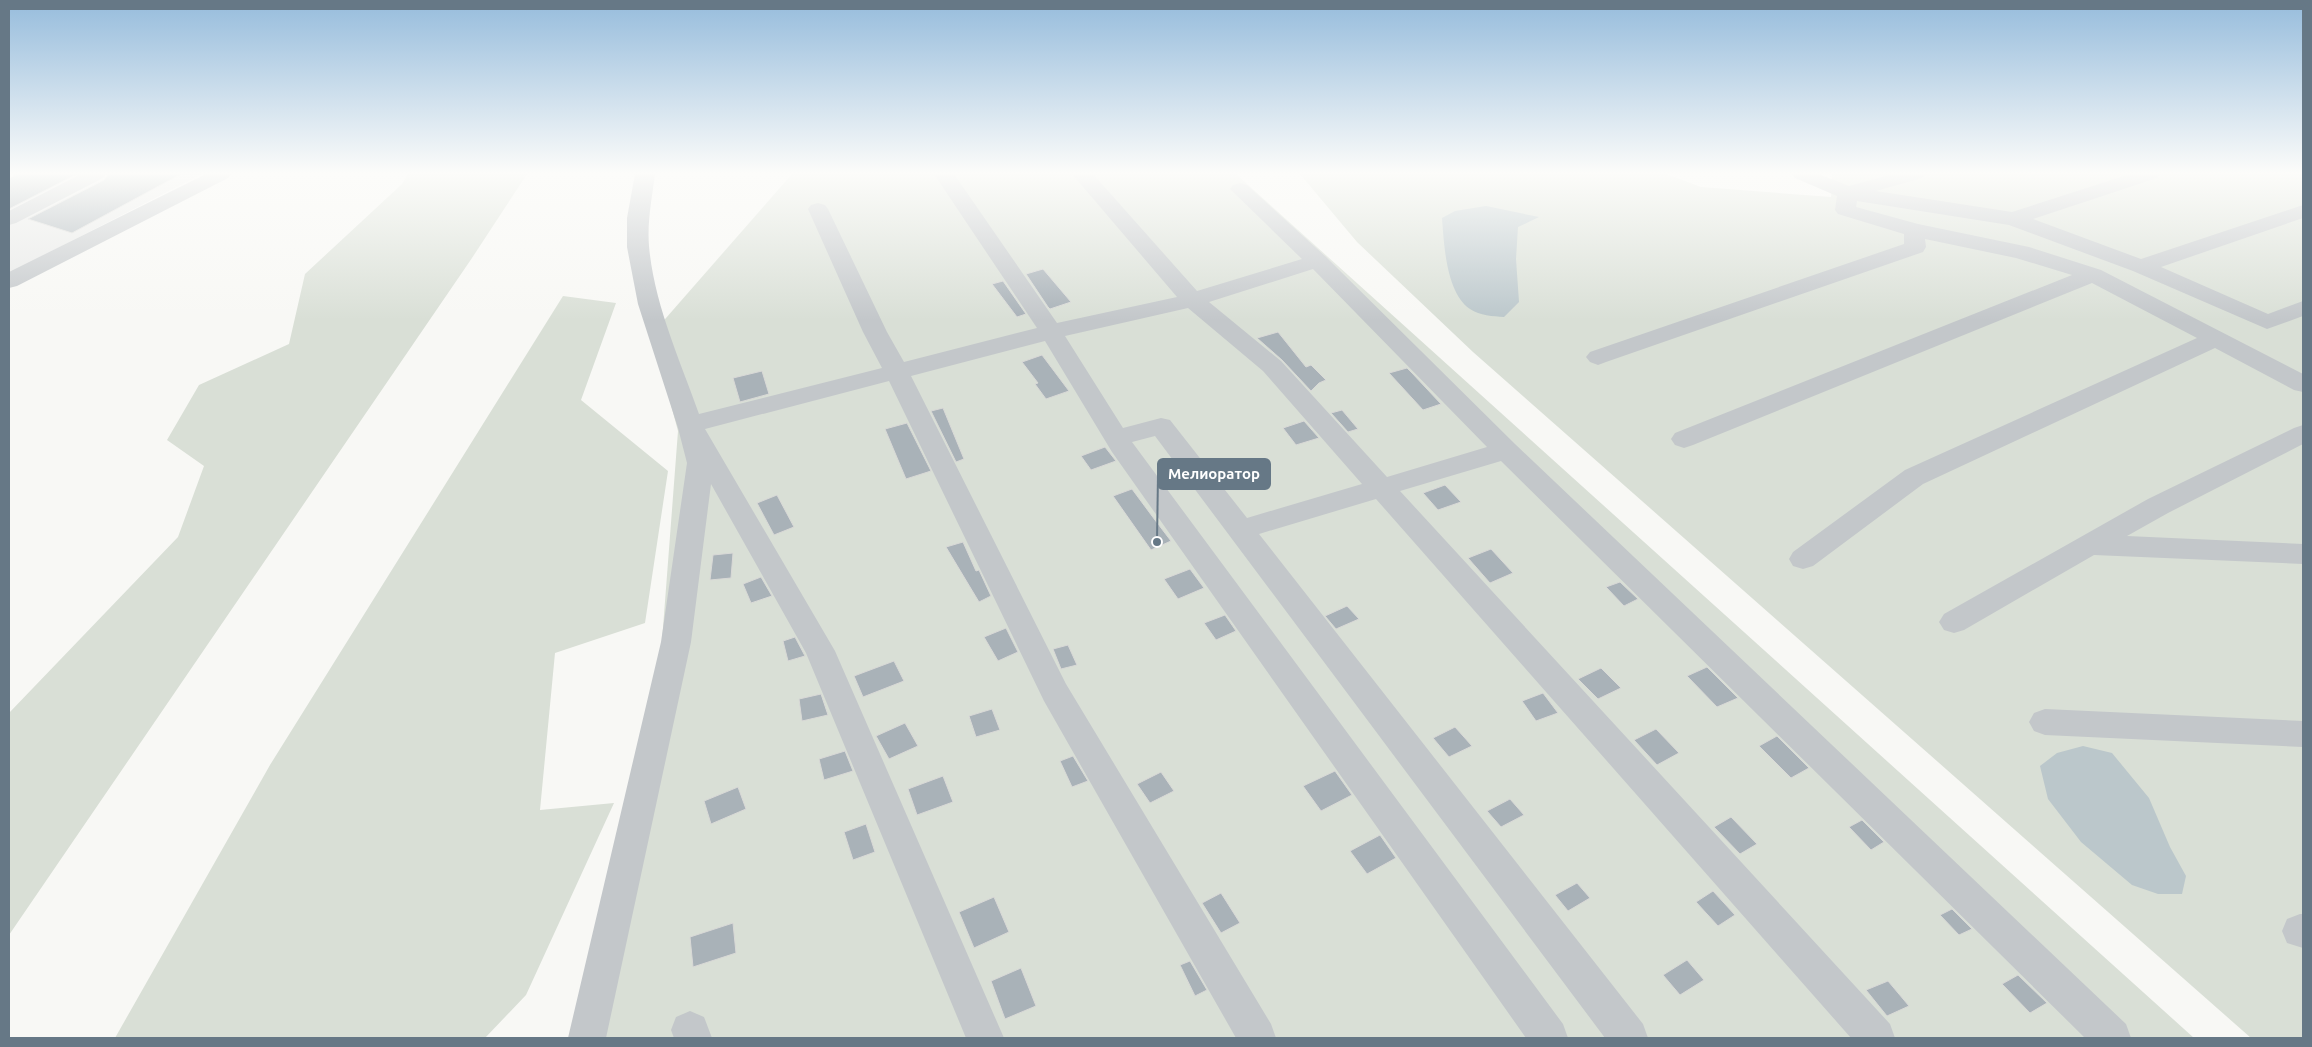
<svg xmlns="http://www.w3.org/2000/svg" width="2312" height="1047" font-family="Ubuntu,sans-serif">
	<style>
		.built { fill: #e8e9e8 }
		.green { fill: #d9dfd6 }
		.water { fill: #bbc7cb }
		.building { fill: #a9b2b8; stroke: #d9d9d7 }
		.lines { fill: none; stroke-linecap: round; stroke-linejoin: round }
		.minor { fill: #c3c7ca; fill-rule: evenodd }
		.leader { fill: none; stroke: #667886; stroke-width: 2 }
		.callout-dot { fill: #667886; stroke: #fff; stroke-width: 2 }
		.callout { fill: #667886; stroke: #667886; stroke-width: 2 }
		.callout-label { font-size: 15px; text-anchor: middle; font-weight: bold; fill: #fff }
	</style>
	<rect width="100%" height="100%" fill="#f8f8f5"/>
	<path class="built" d="M16,174h186l-193,99v-96z"/>
	<path class="green" d="M408,174h119l-55,84 -463,677v-222l169,-176 26,-71 -37,-26 32,-55 90,-41 16,-70 97,-90z
		M792,174h444l958,864h-1612l79,-384 17,-223 -26,-97z
		M1300,174h366l35,13 130,10 1,-23h471v864h-52l-778,-686 -116,-110z
		M563,296l53,7 -35,97 87,71 -23,152 -90,30 -15,157 74,-7 -88,192 -41,43h-370l155,-273z"/>
	<path class="water" d="M1486,206l53,11 -21,10 -2,32 3,43 -15,15c-11,-1 -24,-1 -34,-8 -24,-16 -26,-65 -28,-91l13,-7z
		M2083,746l29,7 37,45 21,49 16,29 -4,18h-24l-26,-9 -51,-43 -33,-43 -8,-33 17,-13z"/>
	<path class="building" d="M18,174h59l-68,35v-31z
		M108,174h73l-109,59 -44,-14 76,-39z
		M1043,269l28,33 -21,7 -2,-2 -22,-33z
		M1003,281l23,33 -9,3 -25,-33z
		M1278,332l28,35 5,-2 15,15 -7,3 -8,8 -29,-31 -25,-22z
		M1042,355l27,36 -23,8 -11,-15 3,-1 -16,-21z
		M1407,368l5,5 29,31 -18,6 -34,-37z
		M762,371l7,23 -29,8 -7,-24z
		M943,408l21,51 -8,3 -25,-51z
		M1342,410l16,19 -10,3 -17,-19z
		M1304,421l15,17 -23,7 -13,-17z
		M907,423l24,48 -25,8 -21,-50z
		M1105,447l11,14 -25,9 -10,-14z
		M1445,485l16,17 -23,8 -15,-17z
		M1132,489l23,31 16,21 -20,9 -38,-54z
		M777,495l17,32 -20,8 -17,-32z
		M963,542l13,29 3,-1 12,26 -12,6 -33,-55z
		M1491,549l22,24 -23,10 -22,-25z
		M733,553l-2,25 -21,2 3,-25z
		M1190,569l14,19 -26,11 -14,-20z
		M761,577l11,19 -21,7 -8,-19z
		M1620,582l18,17 -14,7 -18,-19z
		M1347,606l12,13 -23,10 -11,-13z
		M1225,615l11,16 -20,9 -12,-17z
		M1006,628l12,24 -20,9 -14,-24z
		M795,637l10,19 -17,5 -5,-20z
		M1068,645l9,20 -16,4 -8,-20z
		M894,661l10,20 -41,16 -9,-21z
		M1707,667l31,31 -21,9 -30,-31z
		M1601,668l20,20 -23,11 -20,-20z
		M1543,693l15,20 -22,8 -14,-20z
		M821,694l7,21 -26,6 -3,-22z
		M992,709l8,21 -24,7 -7,-21z
		M905,723l13,23 -29,13 -13,-23z
		M1455,727l17,19 -23,11 -16,-19z
		M1656,729l23,24 -22,12 -23,-25z
		M1777,736l32,32 -18,10 -32,-32z
		M845,751l8,20 -29,9 -5,-21z
		M1073,756l15,25 -16,6 -12,-26z
		M1335,771l17,24 -31,16 -18,-25z
		M1161,772l13,19 -24,12 -13,-19z
		M943,776l10,26 -36,13 -9,-26z
		M738,787l8,22 -35,15 -7,-23z
		M1510,799l14,16 -23,12 -14,-16z
		M1731,817l26,27 -17,10 -26,-27z
		M1862,820l22,22 -13,8 -22,-23z
		M866,824l9,28 -22,8 -9,-28z
		M1380,835l16,23 -29,16 -17,-23z
		M1577,883l13,15 -22,13 -13,-16z
		M1713,891l22,24 -17,11 -22,-24z
		M1221,893l19,30 -19,10 -19,-30z
		M994,897l15,35 -35,16 -15,-36z
		M1952,909l20,20 -13,6 -19,-20z
		M733,923l3,30 -43,14 -3,-30z
		M1687,960l17,20 -24,15 -17,-20z
		M1190,961l17,29 -12,6 -15,-31z
		M1021,968l15,38 -31,13 -14,-38z
		M2018,975l29,28 -17,10 -28,-29z
		M1888,981l21,25 -22,10 -21,-26z"/>
	<g class="lines">
		<path class="minor" d="M81,174h25l-3,4 -87,45 -7,2v-14z
			M206,174h25l-3,4 -211,108 -8,2v-16z
			M635,174h20c-3,24 -8,48 -6,72 5,58 31,114 50,168l183,-46 -19,-36 -55,-123 3,-4 7,-2 7,2 3,4 59,123 17,30 133,-34 -103,-154h20l103,149 120,-26 -105,-123h21l104,117 105,-32 -72,-70 3,-4 7,-2 7,2 78,71 190,188 611,580 5,14h-46l-584,-577 -101,30 490,533 5,14h-44l-475,-539 -117,35 384,490 5,14h-43l-450,-602 -23,6 431,582 5,14h-42l-414,-586 -67,-111 -134,35 155,308 205,340 5,14h-40l-192,-337 -155,-320 -184,48 130,222 169,387h-38l-160,-385 -95,-169 -20,158 -85,396h-38l93,-396 26,-179 -9,-35 -40,-124 -11,-57v-29zM1313,269l174,178 -100,30 -106,-116 -72,-59zM1188,308l75,63 99,113 -115,34 -77,-98 -9,-2 -38,10 -58,-92z
			M1792,174h27l30,12 44,-12h32l-3,4 -46,13 136,21 118,-38h30l-3,4 -124,41 108,40 162,-54v13l-142,49 107,47 35,-13v15l-36,13 -134,-58 -124,-46 -152,-24 -1,6 62,17 111,23 72,23 202,104v18l-9,-2 -79,-42 -292,136 -110,82 -10,3 -10,-3 -4,-7 4,-7 112,-82 292,-132 -105,-55 -399,162 -9,3 -9,-3 -4,-6 4,-6 397,-158 -56,-17 -91,-19 1,8 -3,5 -317,110 -8,3 -8,-3 -4,-5 4,-5 314,-108v-10l-66,-20 -3,-4 2,-14 -42,-18z
			M2303,425v19l-135,69 -41,23 176,8v20l-209,-9 -130,75 -10,3 -10,-3 -5,-8 5,-8 204,-115 146,-71z
			M2045,709l258,12v26l-258,-12 -11,-4 -5,-9 5,-9z
			M2300,914h3v34l-16,-5 -5,-12 5,-12z
			M690,1011l14,6 8,21h-38l-3,-8 5,-13z"/>
	</g>
	<linearGradient id="sky" x2="0" y2="1"><stop stop-color="#96bcdc"/><stop offset="0.54" stop-color="#fcfcfa"/><stop offset="1" stop-color="#fcfcfa" stop-opacity="0"/></linearGradient>
	<rect width="2312" height="320" fill="url(#sky)"/>
	<path class="leader" d="M1157 542L1158 474"/>
	<circle class="callout-dot" cx="1157" cy="542" r="5"/>
	<rect class="callout" x="1158" y="459" width="112" height="30" rx="5"/>
	<g class="callout-label">
		<text x="1214" y="479">Мелиоратор</text>
	</g>
	<rect width="2312" height="1047" fill="none" stroke="#667886" stroke-width="20"/>
</svg>
